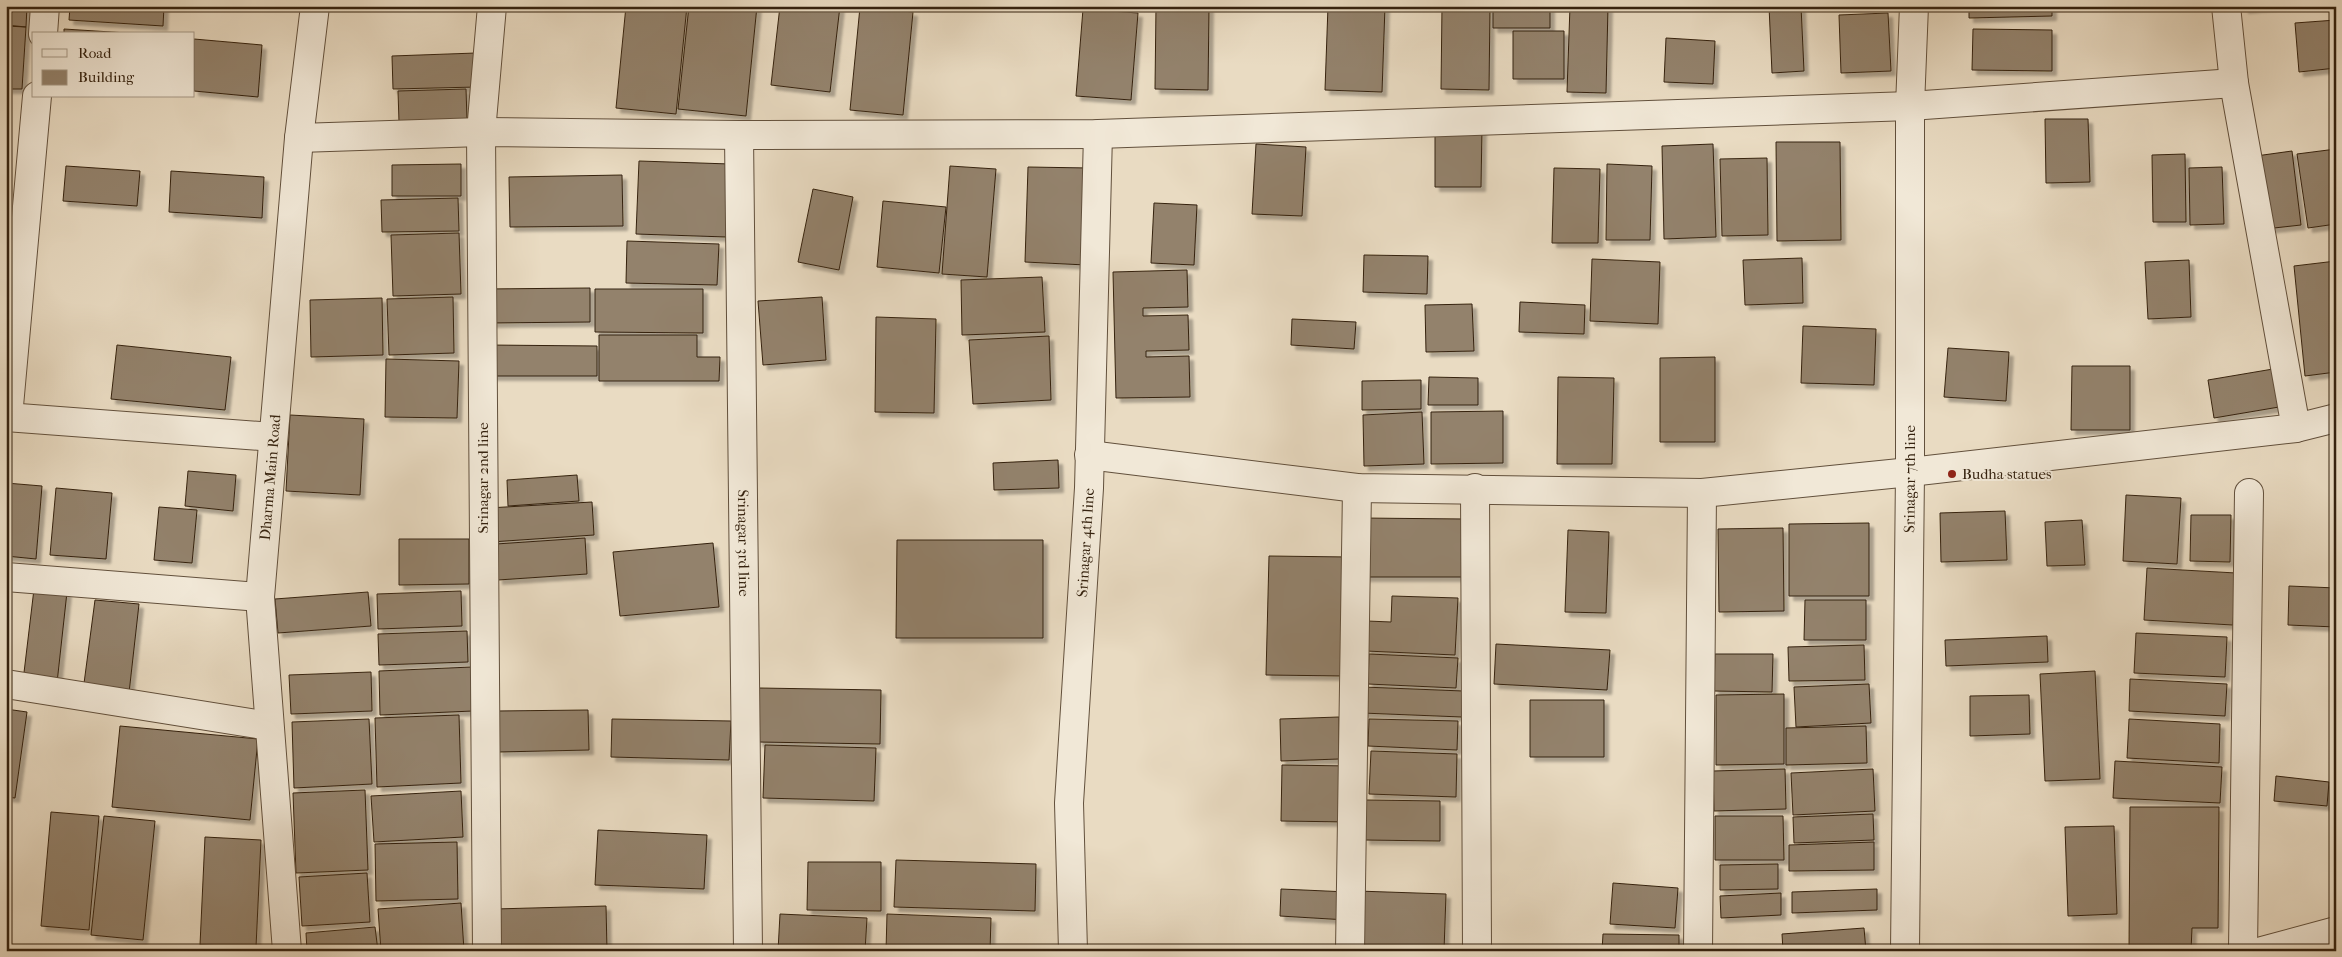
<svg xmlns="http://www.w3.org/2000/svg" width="2342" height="957" font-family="'IM FELL French Canon',serif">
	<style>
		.building { fill: #93826c; stroke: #35220f; filter: url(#shadow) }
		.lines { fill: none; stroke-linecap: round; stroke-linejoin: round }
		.minor-casing { stroke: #62503c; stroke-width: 30 }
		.minor { stroke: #f1e8d7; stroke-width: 28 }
		.poi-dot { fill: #8f2418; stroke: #f1e8d7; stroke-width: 2 }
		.labels { text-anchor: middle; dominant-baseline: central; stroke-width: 4; stroke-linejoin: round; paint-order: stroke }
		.poi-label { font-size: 15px; fill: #35220f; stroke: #f1e8d7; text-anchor: start }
		.street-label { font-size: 15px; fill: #35220f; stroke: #f1e8d7 }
	</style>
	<defs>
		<filter id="shadow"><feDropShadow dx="4.5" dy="4.5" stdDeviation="1" flood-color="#0004"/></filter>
	</defs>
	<rect width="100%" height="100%" fill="#e9dbc2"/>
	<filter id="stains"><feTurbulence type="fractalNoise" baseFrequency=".004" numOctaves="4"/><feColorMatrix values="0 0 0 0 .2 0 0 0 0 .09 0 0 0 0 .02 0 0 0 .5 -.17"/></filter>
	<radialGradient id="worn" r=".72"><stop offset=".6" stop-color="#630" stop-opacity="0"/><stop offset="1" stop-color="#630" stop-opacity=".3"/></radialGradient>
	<path class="building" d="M6,6h21l-1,21 -20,-2z
		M70,6h94l-1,20 -94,-6z
		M626,6h61l-11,108 -60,-6z
		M689,6h68l-11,110 -68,-7z
		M780,6h60l-10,86 -59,-7z
		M1156,6h53l-1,84 -53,-1z
		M1328,6h57l-3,86 -57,-2z
		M1442,6h48l-1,84 -48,-1z
		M1493,6h57v22h-57z
		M1570,6h38l-2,87 -39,-1z
		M1769,6h32l3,65 -32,2z
		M1969,6h83v10l-83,2z
		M2244,6h28l-28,3z
		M860,7l53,5 -10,103 -53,-5z
		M1083,9l55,4 -7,87 -55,-4z
		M1888,13l3,58 -50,2 -2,-58z
		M2336,20v48l-37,4 -4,-49z
		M6,26l20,1 -4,62h-16z
		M64,29l79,5h-79z
		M1973,29l79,1v41l-80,-1z
		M1513,31h51v48h-51z
		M1666,38l49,3 -2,43 -49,-2z
		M194,39l68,6 -4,52 -64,-6z
		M476,53l1,34 -84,2 -1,-33z
		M466,89l1,31 -68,2 -1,-31z
		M2045,119h43l2,63 -44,1z
		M1435,126l47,1 -1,60h-46z
		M1776,142h64l1,98 -64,1z
		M1256,144l50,3 -4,69 -50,-2z
		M1713,144l3,93 -52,2 -2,-93z
		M2336,149v75l-28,4 -11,-74z
		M2292,151l9,74 -36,4 -9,-73z
		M2185,154l1,68h-33l-1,-67z
		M1767,158l1,77 -46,1 -2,-77z
		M639,161l91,3 -3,73 -91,-3z
		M461,164v32h-69v-31z
		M1607,164l45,2 -2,74h-44z
		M66,166l74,5 -3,35 -74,-5z
		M950,166l46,3 -9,108 -45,-3z
		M1028,167l61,1 -3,97 -61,-3z
		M2222,167l2,57 -34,1 -1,-57z
		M1554,168l46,1 -2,74h-46z
		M171,171l93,6 -2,41 -93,-6z
		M622,175l1,51 -113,1 -1,-50z
		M813,189l40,8 -14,73 -41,-8z
		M458,198l1,33 -77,1 -1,-32z
		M883,201l63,6 -7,66 -62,-6z
		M1154,203l43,2 -3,60 -43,-2z
		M459,233l2,61 -68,2 -2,-61z
		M627,241l92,3 -2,41 -91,-2z
		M1364,255l64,1 -1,38 -64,-2z
		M1802,258l1,45 -58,2 -2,-45z
		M1592,259l68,3 -2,62 -68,-3z
		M2189,260l2,57 -43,2 -3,-57z
		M2336,261v111l-31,4 -11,-110z
		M1187,270l1,37 -45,1v8l45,-1 1,35 -43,1v6l43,-1 1,41 -74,1 -3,-126z
		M1042,277l3,55 -83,3 -1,-55z
		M590,288v34l-104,1v-34z
		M595,289h108v44l-108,-1z
		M453,297l1,56 -65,2 -2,-56z
		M822,297l4,63 -63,5 -5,-64z
		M382,298l1,57 -72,2 -1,-57z
		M1520,302l65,3 -1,29 -65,-2z
		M1472,304l2,47 -48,1 -1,-47z
		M876,317l60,2 -2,94 -59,-1z
		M1292,319l64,3 -2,27 -63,-4z
		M1803,326l73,3 -2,56 -73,-2z
		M599,335h98v22h23l-1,24h-120z
		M1049,336l2,64 -78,4 -4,-64z
		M117,345l114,12 -6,53 -114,-11z
		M486,345l111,1v30h-109z
		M1948,348l61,4 -3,49 -62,-4z
		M1715,357v85h-55v-84z
		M386,359l73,2 -2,57 -72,-1z
		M2072,366h58v64h-59z
		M2273,369l6,38 -65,11 -6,-38z
		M1429,377l49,1v27h-50z
		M1558,377l56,1 -2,86h-55z
		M1421,380v29l-59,1v-29z
		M1503,411v52l-72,1v-52z
		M1422,412l2,52 -60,2 -1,-51z
		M290,415l74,4 -4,76 -74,-4z
		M1058,460l1,28 -65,2 -1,-27z
		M188,471l48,4 -3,36 -48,-5z
		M577,475l2,26 -71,5 -1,-26z
		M6,483l36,3 -6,73 -30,-3z
		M56,488l56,5 -6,66 -56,-4z
		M2126,495l55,3 -4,66 -54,-3z
		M592,502l2,33 -103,7 -3,-34z
		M159,507l38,3 -5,53 -38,-3z
		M2005,511l2,49 -66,2 -1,-49z
		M2191,515h40l-1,47 -40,-1z
		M1361,518l104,1 -1,58h-103z
		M2082,520l3,45 -38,1 -2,-44z
		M1869,523v73h-80v-72z
		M1783,528l1,83 -65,1 -1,-83z
		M1568,530l41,2 -3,81 -41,-1z
		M585,538l2,36 -89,6 -2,-36z
		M399,539h70v45l-70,1z
		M897,540h146v98h-147z
		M713,543l6,64 -99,9 -7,-64z
		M1269,556l80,1 -2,119 -81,-1z
		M2147,568l89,5 -3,52 -89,-5z
		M2289,586l47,2v39l-48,-2z
		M34,589l33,3 -10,91 -34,-2z
		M461,591l1,35 -84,3 -1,-35z
		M368,592l3,34 -93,7 -3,-34z
		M1392,596l66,2 -3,57 -89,-4 1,-30 24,1z
		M95,600l44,4 -10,89 -46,-2z
		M1805,600h61v40h-62z
		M467,631l1,31 -89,3 -1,-31z
		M2136,633l91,4 -2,40 -91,-4z
		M2047,636l1,26 -102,4 -1,-26z
		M1496,644l114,6 -3,40 -113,-6z
		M1864,645l1,35 -76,1 -1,-34z
		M1369,654l89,4 -2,30 -88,-4z
		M1715,654h58l-1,38 -58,-1z
		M472,667l1,44 -93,4 -1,-44z
		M2095,671l5,108 -55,2 -5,-107z
		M371,672l1,39 -81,3 -2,-39z
		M2130,679l97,5 -2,32 -96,-5z
		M1869,684l2,39 -75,4 -2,-40z
		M1363,687l100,4 -1,26 -100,-4z
		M759,688l122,2 -1,54 -122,-2z
		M1784,694v70l-68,1v-70z
		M2029,695l1,39 -60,2v-40z
		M1530,700h74v57h-74z
		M6,709l21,3 -12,86 -9,-1z
		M588,710l1,40 -91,2 -1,-41z
		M459,715l2,68 -84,4 -2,-69z
		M1339,717v42l-58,2 -1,-42z
		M369,719l3,65 -78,4 -2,-66z
		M612,719l119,2 -2,39 -118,-3z
		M1369,719l89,2 -1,29 -89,-4z
		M2129,719l91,5 -1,39 -92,-5z
		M120,726l138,13 -8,81 -138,-13z
		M1866,726l1,37 -81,2v-37z
		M765,745l111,3 -2,53 -111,-3z
		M1371,751l86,3 -1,43 -87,-3z
		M2115,761l107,6 -2,36 -107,-5z
		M1282,765l69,1 -1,56 -69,-1z
		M1785,769l1,40 -72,2 -1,-40z
		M1873,769l2,42 -82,4 -2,-42z
		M2276,776l53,6 -2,24 -53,-5z
		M2336,776v64h-3z
		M365,790l3,80 -72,3 -3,-80z
		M461,791l2,46 -89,5 -3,-46z
		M1366,800l74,1v40l-75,-1z
		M2130,807h89l-1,121h-26l-1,23h-62z
		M51,812l48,4 -10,114 -48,-4z
		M1873,814l1,26 -80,3 -1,-26z
		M104,816l51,5 -12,119 -52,-5z
		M1715,816h68l1,44h-69z
		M2114,826l3,88 -49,2 -3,-89z
		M598,830l109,5 -3,54 -109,-4z
		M205,837l56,3 -5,107 -56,-2z
		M457,842l1,57 -82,2 -1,-57z
		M1874,842v28l-85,1v-26z
		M896,860l140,4 -1,47 -141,-4z
		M808,862h73v49l-74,-1z
		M1778,864v25l-58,1v-25z
		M367,873l3,49 -68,4 -3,-49z
		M1613,883l65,5 -3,40 -65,-4z
		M1281,889l67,3 -1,28 -67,-4z
		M1877,889v21l-85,3v-21z
		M1357,891l89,3 -2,57h-89z
		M1781,893v22l-60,3 -1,-22z
		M461,903l3,48h-83l-3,-42z
		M606,906l1,44 -111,1 -1,-42z
		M780,914l87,4 -2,33h-87z
		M887,914l104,4 -1,33h-104z
		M375,927l3,24h-71l-1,-18z
		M1864,928l2,23h-83l-1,-17z
		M1603,934l76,1v16h-77z"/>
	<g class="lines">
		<defs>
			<g id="minor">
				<path d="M2226,6l8,77 62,345"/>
				<path d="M43,34l2,-28"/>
				<path id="s1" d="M739,135l9,816"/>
				<path d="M299,138l182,-6 258,3 359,-1 812,-28 324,-23"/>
				<path d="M6,417l267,20"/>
				<path d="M8,417l29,-321"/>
				<path d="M1089,455l268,33 345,5 208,-21 386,-44 40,-10"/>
				<path d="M1475,488l2,463"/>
				<path d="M6,577l254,20"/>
				<path d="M6,684l263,42"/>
				<path id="s2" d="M287,951l-27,-354 39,-459 16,-132"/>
				<path d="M487,951l-6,-819 11,-126"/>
				<path id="s3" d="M1073,951l-4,-148 20,-315 9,-354"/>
				<path d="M1350,951l7,-463"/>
				<path d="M1698,951l4,-458"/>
				<path id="s4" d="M1905,951l5,-479v-366l4,-100"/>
				<path d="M2243,951l6,-458"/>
				<path d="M2262,951l74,-20"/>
			</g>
		</defs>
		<use href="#minor" class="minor-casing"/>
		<use href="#minor" class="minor"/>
	</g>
	<circle class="poi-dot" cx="1952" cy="474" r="5"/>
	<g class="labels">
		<g class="poi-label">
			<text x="1962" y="474">Budha statues</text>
		</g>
		<g class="street-label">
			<text stroke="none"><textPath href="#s2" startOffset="475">Dharma Main Road</textPath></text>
			<text transform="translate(483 478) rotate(-90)">Srinagar 2nd line</text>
			<text stroke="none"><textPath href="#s4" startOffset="472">Srinagar 7th line</textPath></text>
			<text stroke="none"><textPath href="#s1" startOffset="408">Srinagar 3rd line</textPath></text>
			<text stroke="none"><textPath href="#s3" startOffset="409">Srinagar 4th line</textPath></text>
		</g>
	</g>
	<rect width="2342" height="957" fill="none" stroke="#e9dbc2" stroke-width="25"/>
	<rect x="8" y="8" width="2327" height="942" fill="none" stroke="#35220f" stroke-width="2.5"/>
	<rect x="12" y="12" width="2317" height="932" fill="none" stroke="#35220f"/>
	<rect x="32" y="32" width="162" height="65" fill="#f1e8d7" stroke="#a69987"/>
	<rect x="42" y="49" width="25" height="8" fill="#f1e8d7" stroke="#a69987"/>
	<text x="78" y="58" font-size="15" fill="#35220f">Road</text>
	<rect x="42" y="70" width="25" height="15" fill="#93826c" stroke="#a69987"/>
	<text x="78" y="82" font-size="15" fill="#35220f">Building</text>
	<rect width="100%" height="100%" filter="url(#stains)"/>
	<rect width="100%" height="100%" fill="url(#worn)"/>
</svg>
